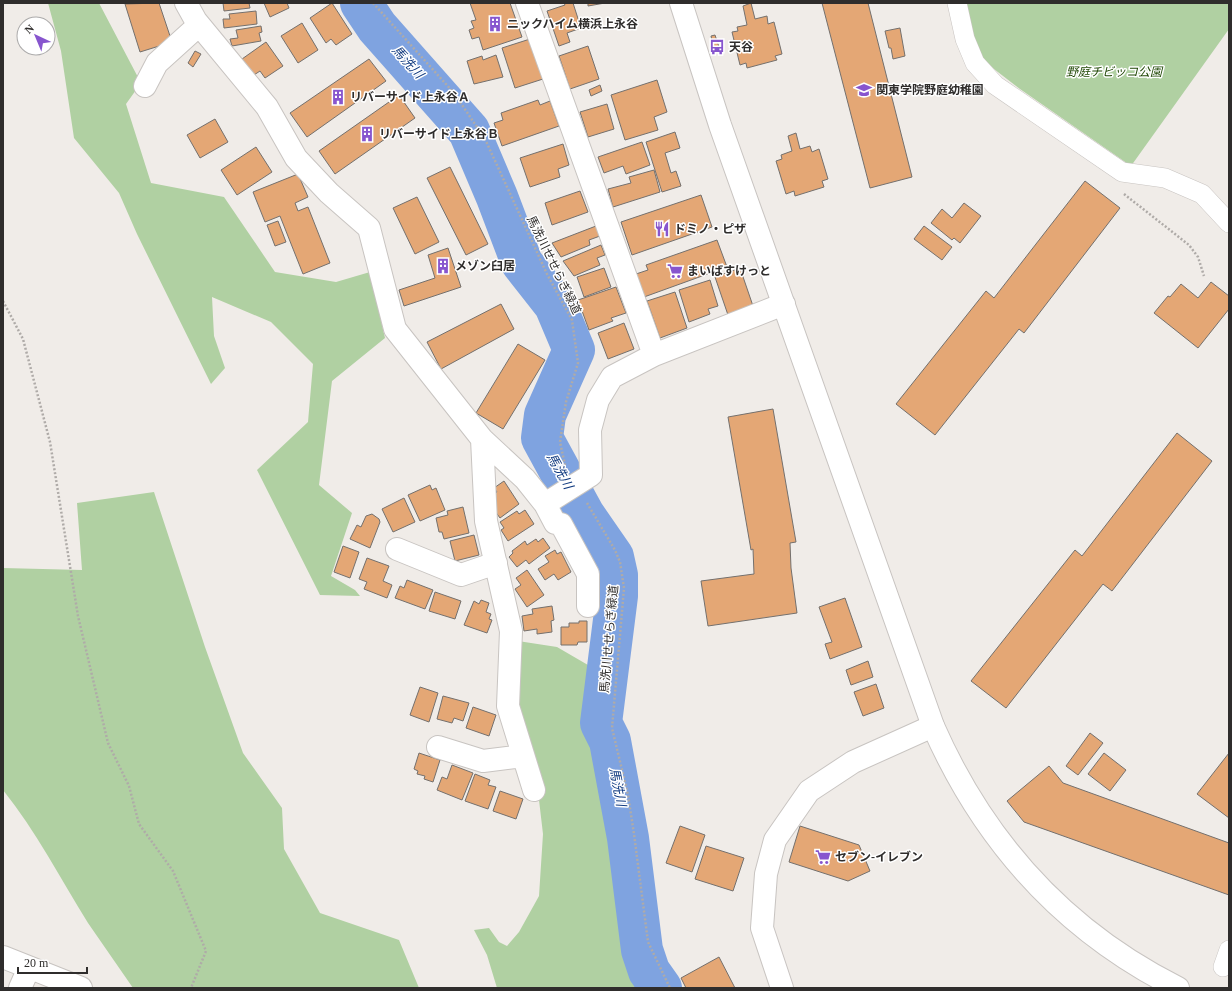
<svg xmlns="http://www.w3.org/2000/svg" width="1232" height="991" font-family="'Times New Roman','Noto Sans JP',serif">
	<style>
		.green { fill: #b0d0a2 }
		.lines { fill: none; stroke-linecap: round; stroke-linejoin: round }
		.river { stroke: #7fa3e0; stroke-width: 42 }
		.building { fill: #e4a775; stroke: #74706d }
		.pedestrian-casing { stroke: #c8c4c1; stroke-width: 20 }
		.minor-casing { stroke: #c8c4c1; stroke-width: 24 }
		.tertiary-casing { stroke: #c8c4c1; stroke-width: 24 }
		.path { stroke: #afaba8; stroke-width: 2.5; stroke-dasharray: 2 2; stroke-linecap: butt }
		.pedestrian { stroke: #fff; stroke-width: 19 }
		.minor { stroke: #fff; stroke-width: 22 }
		.tertiary { stroke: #fff; stroke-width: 22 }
		.labels { text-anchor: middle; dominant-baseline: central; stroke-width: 3; stroke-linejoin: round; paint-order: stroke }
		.poi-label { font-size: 12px; font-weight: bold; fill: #2f2d2c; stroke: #fff; text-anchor: start }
		.park-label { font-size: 12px; font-style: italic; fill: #1f4704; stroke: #fff }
		.street-label { font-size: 12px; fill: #2f2d2c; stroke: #fff }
		.water-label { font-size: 13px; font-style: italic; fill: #0f397f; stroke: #fff }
	</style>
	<rect width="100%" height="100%" fill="#f0ece8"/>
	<path class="green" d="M48,3h51l42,80 -15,21 25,79 73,14 51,75 61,10 34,-10 15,66 -53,43 -13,104 33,28 -21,63 24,14 5,6 -40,-1 -63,-125 51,-48 5,-58 -42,-42 -59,-25 2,39 11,32 -14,16 -74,-150 -18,-41 -45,-55 -13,-87z
		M966,3h263v26l-98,137 -111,-77 -26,-20 -15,-15 -10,-25z
		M154,492l51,155 38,106 39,55 2,41 36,64 79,27 20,48h-286c-15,-22 -30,-43 -45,-65 -28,-45 -52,-92 -85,-133v-222l79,2 -5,-67z
		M518,641l39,6 43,25 -12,68 18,34 32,194 15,20h-156l-10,-33 -13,-25 15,-2 10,14 8,4 12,-14 20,-36 4,-62 -10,-85 -16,-43z"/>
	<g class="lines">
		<path class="river" d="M361,3l16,24 92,104 28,66 25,66 33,42 19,45 -29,65 -3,23 42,77 29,42 4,18v21l-16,127 9,18 18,97 14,112 7,21 12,17"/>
	</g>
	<path class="building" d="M159,3l13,39 -32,10 -15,-48z
		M223,3h26l1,5 -26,3z
		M264,3h23l2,5 -19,9z
		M332,3l20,31 -16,11 -5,-6 -5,4 -16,-25z
		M470,3h40l12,34 -39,13 -4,-13 -7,2 -3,-9 5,-2 -3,-7 5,-1z
		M564,3h9l8,25 -14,5 3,9 -11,4 -12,-35 18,-6z
		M588,3h17l-17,3z
		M751,3l4,16 12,-3 1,8 6,-2 8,32 -7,2 2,4 -30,8 -1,-5 -6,2 -8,-33 6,-1 -1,-4 10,-2 -4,-19z
		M822,3h46l44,174 -42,11z
		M256,11l1,13 -33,4 -1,-9h7l-1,-5z
		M302,23l16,27 -20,13 -17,-27z
		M261,26l1,6 -3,1 2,8 -29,5 -2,-7 8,-1 -2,-8z
		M900,28l5,28 -12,3 -2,-11h-2l-4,-17z
		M715,35l4,12 -5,2 -3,-13z
		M530,39l13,40 -28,9 -13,-40z
		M266,42l17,24 -18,12 -5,-7 -6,4 -12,-16z
		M588,46l11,33 -29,10 -11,-33z
		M195,51l6,3 -8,13 -5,-4z
		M496,55l7,22 -29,7 -7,-23 15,-5 1,4z
		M369,59l17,22 -79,56 -17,-24z
		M657,80l10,32 -13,5 4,13 -33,10 -14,-45z
		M600,85l2,6 -11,5 -2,-6z
		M399,95l16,23 -80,56 -16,-23z
		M538,100l2,5 10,-4 9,25 -57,20 -8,-23 9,-3 -2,-7z
		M607,104l7,25 -26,8 -8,-25z
		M215,119l13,23 -28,16 -13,-23z
		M675,132l5,16 -15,5 6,20 5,-2 5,15 -19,6 -16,-50z
		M796,133l4,16 10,-3 2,6 7,-3 9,30 -6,2 2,6 -29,9 -1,-5 -8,3 -10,-33 6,-2 -1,-4 11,-4 -4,-15z
		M642,142l8,23 -24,9 -3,-8 -19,7 -6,-16z
		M563,144l6,21 -11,4 2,8 -30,10 -10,-29z
		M256,147l16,25 -35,23 -16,-25z
		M450,167l38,77 -22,11 -39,-77z
		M654,170l6,22 -47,15 -5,-18 23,-6 -2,-6z
		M298,174l10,23 -13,6 3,8 10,-4 22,56 -27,11 -23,-58 -15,6 -12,-30z
		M1085,181l35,27 -96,125 -5,-4 -84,106 -39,-31 90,-113 8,7z
		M580,191l8,21 -36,13 -7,-22z
		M701,195l11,32 -80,28 -11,-33z
		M417,197l22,45 -24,12 -22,-46z
		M964,203l17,13 -21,27 -6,-5 -2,2 -21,-17 11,-14 10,9z
		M278,221l8,21 -11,4 -8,-21z
		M596,226l4,10 -11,4 1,5 -29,12 -9,-14z
		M924,226l28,21 -10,13 -28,-21z
		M717,240l10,27 -83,30 -8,-23 12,-4 -2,-5z
		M601,245l4,10 -8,3 3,7 -26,11 -11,-15z
		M448,248l13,39 -57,19 -5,-16 36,-12 -7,-23z
		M604,268l7,19 -27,10 -7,-20z
		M740,268l13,38 -25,9 -13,-38z
		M710,280l8,26 -10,3 2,5 -21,8 -10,-32z
		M1211,282l18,14v13l-31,39 -44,-35 14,-17 2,1 11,-13 17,14z
		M616,287l10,26 -15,5 2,3 -24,9 -11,-30z
		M675,292l12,36 -27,10 -13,-37z
		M501,304l13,25 -73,40 -14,-27z
		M624,323l10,26 -26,10 -10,-26z
		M518,344l27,16 -42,69 -27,-16z
		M773,409l23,133 -6,1 1,25 6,45 -89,13 -7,-45 53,-7 -1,-25 -2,1 -23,-133z
		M1177,433l35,28 -100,130 -9,-7 -97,124 -35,-27 104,-131 7,6z
		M504,481l15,23 -19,14 -10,-14 1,-8 6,-4 -3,-4z
		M430,485l2,5 4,-2 9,22 -25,11 -12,-26z
		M404,498l11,24 -22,10 -11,-23z
		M463,507l6,26 -25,6 -2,-7h-3l-3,-14 12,-3 -1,-4z
		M525,510l9,14 -26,17 -7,-11 3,-2 -4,-6 17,-11 2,3z
		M372,514l7,5 1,3 -10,26 -20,-9 7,-14 4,2 5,-11z
		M474,535l5,20 -24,6 -5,-20z
		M543,538l7,10 -21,16 -3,-4 -9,7 -8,-10 4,-4 -1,-2 13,-10 2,4 9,-6 2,3z
		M343,546l16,6 -9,26 -16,-6z
		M555,550l2,4 4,-2 10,20 -13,8 -4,-6 -9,6 -7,-11 11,-7 -4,-6z
		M367,558l22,8 -6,15 9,4 -5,13 -23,-9 3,-7 -8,-3z
		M527,570l17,25 -17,12 -12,-18 6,-4 -5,-7z
		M407,580l26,10 -8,19 -30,-11 5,-12 4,2z
		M435,592l26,9 -6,18 -26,-8z
		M845,598l17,49 -32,12 -5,-15 7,-2 -13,-35z
		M481,600l8,3 -3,9 5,2 -2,5 3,1 -5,13 -23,-8 10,-24 5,3z
		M552,606l2,14 -3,1 1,11 -15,2v-5l-13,2 -2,-15 11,-2 -1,-5z
		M579,621h8v21h-9l-1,3h-16v-18h8v-4h10z
		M868,661l5,16 -22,8 -5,-15z
		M876,684l8,24 -21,8 -9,-24z
		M420,687l18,6 -9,29 -19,-7z
		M443,696l26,7 -6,18 -9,-3 -2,5 -15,-4z
		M473,707l23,8 -7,21 -23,-8z
		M1090,733l13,10 -25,32 -12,-9z
		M419,753l21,7 -7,22 -9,-3 1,-3 -8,-2 1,-3 -4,-2z
		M1104,753l22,17 -16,21 -22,-17z
		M1229,753v65l-32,-24z
		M452,765l21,8 -11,27 -25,-10 5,-13 5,2z
		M1049,766l14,17 166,60v52l-205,-73 -17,-21z
		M475,774l15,6 -2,5 8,2 -8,22 -23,-8z
		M500,791l23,8 -7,20 -23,-8z
		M680,826l25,9 -13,37 -26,-9z
		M800,826l59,19 11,26 -22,10 -59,-19z
		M706,846l38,12 -11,33 -38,-12z
		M719,957l16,31h-49l-5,-10z"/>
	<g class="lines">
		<defs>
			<path id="pedestrian" d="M957,3l8,36 10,24 20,22 127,87 43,6 37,16 27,29
				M1223,967l6,-17"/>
			<path id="minor" d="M186,3l10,18 71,86 29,51 33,35 40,35 26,101 87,110 43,40 20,25 10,19 6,1 27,50v32
				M527,3l127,352
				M145,86l12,-23 42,-38
				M482,439l4,82 25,110 -3,75 26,84
				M545,504l46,-29 -1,-45 8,-30 14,-23 42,-22 130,-51
				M397,549l64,26 35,-12
				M438,747l45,14 40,-5
				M3,957l78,31
				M20,988l9,-20
				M782,988l-20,-60 4,-54 9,-34 34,-49 44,-29 80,-36"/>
			<path id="tertiary" d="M681,3l39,122 213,601c51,116 131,205 245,262"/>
		</defs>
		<use href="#pedestrian" class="pedestrian-casing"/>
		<use href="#minor" class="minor-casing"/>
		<use href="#tertiary" class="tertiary-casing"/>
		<path class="path" d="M373,3l81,90 31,46 62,135 25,46 6,43 -12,39 -6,40 5,23
			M1124,194l65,51 9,12 6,19
			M3,301l20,38 27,103 28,174 30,127 21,43 10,38 34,47 33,80 -15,37
			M587,503l28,47 5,12 4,26 -12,140 16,67 6,39 14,108 22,46"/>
		<use href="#pedestrian" class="pedestrian"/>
		<use href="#minor" class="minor"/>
		<use href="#tertiary" class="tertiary"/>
	</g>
	<defs>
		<symbol id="building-bare" viewBox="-9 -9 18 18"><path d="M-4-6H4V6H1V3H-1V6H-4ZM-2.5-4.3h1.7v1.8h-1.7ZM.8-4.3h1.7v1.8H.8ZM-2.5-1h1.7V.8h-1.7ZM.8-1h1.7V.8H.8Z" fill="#8755ce" stroke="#fff" stroke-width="2.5" paint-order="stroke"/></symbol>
		<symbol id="bus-bare" viewBox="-9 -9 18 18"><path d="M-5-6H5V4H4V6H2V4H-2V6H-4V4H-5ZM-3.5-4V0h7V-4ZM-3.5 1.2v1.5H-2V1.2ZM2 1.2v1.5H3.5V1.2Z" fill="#8755ce" stroke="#fff" stroke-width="2.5" paint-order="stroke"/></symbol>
		<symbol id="school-bare" viewBox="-9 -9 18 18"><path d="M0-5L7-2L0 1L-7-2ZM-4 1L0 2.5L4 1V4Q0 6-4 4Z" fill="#8755ce" stroke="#fff" stroke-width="2.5" paint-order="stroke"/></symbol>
		<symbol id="restaurant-bare" viewBox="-9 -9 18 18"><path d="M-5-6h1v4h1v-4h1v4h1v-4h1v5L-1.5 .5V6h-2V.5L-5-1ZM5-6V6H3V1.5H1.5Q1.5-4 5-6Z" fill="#8755ce" stroke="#fff" stroke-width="2.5" paint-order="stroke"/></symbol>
		<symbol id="supermarket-bare" viewBox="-9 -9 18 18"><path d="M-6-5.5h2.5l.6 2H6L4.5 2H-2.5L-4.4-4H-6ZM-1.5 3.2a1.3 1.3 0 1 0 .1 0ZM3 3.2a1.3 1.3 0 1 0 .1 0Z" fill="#8755ce" stroke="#fff" stroke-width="2.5" paint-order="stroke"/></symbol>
	</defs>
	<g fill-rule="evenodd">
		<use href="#building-bare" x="484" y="13" width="22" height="22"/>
		<use href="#bus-bare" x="706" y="36" width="22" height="22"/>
		<use href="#school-bare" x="853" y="79" width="22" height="22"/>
		<use href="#building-bare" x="327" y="86" width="22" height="22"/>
		<use href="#building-bare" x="356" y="123" width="22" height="22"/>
		<use href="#restaurant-bare" x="651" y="218" width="22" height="22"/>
		<use href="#building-bare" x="432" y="255" width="22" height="22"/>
		<use href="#supermarket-bare" x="664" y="260" width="22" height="22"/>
		<use href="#supermarket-bare" x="812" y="846" width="22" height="22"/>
	</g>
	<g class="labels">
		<g class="poi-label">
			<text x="507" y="24">ニックハイム横浜上永谷</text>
			<text x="729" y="47">天谷</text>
			<text x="876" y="90">関東学院野庭幼稚園</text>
			<text x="350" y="97">リバーサイド上永谷Ａ</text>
			<text x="379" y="134">リバーサイド上永谷Ｂ</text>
			<text x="674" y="229">ドミノ・ピザ</text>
			<text x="455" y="266">メゾン臼居</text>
			<text x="687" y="271">まいばすけっと</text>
			<text x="835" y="857">セブン-イレブン</text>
		</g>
		<g class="park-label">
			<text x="1114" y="72">野庭チビッコ公園</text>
		</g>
		<g class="street-label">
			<text transform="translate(554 265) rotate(64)">馬洗川せせらぎ緑道</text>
			<text transform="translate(609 639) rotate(-85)">馬洗川せせらぎ緑道</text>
		</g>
		<g class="water-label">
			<text transform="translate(408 62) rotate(48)">馬洗川</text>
			<text transform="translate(560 471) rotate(61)">馬洗川</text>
			<text transform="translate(618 787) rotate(79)">馬洗川</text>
		</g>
	</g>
	<rect width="1232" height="991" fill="none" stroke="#2f2d2c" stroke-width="8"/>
	<g transform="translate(36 36) rotate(316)"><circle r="19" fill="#ffffff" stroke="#acabab"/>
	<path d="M0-3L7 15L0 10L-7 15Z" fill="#8755ce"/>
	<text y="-6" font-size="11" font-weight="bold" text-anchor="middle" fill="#2f2d2c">N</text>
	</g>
	<path d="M18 967v6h69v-6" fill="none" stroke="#2f2d2c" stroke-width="2"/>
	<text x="24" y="967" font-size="12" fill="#2f2d2c" stroke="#ffffff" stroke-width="3" paint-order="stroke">20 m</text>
</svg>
